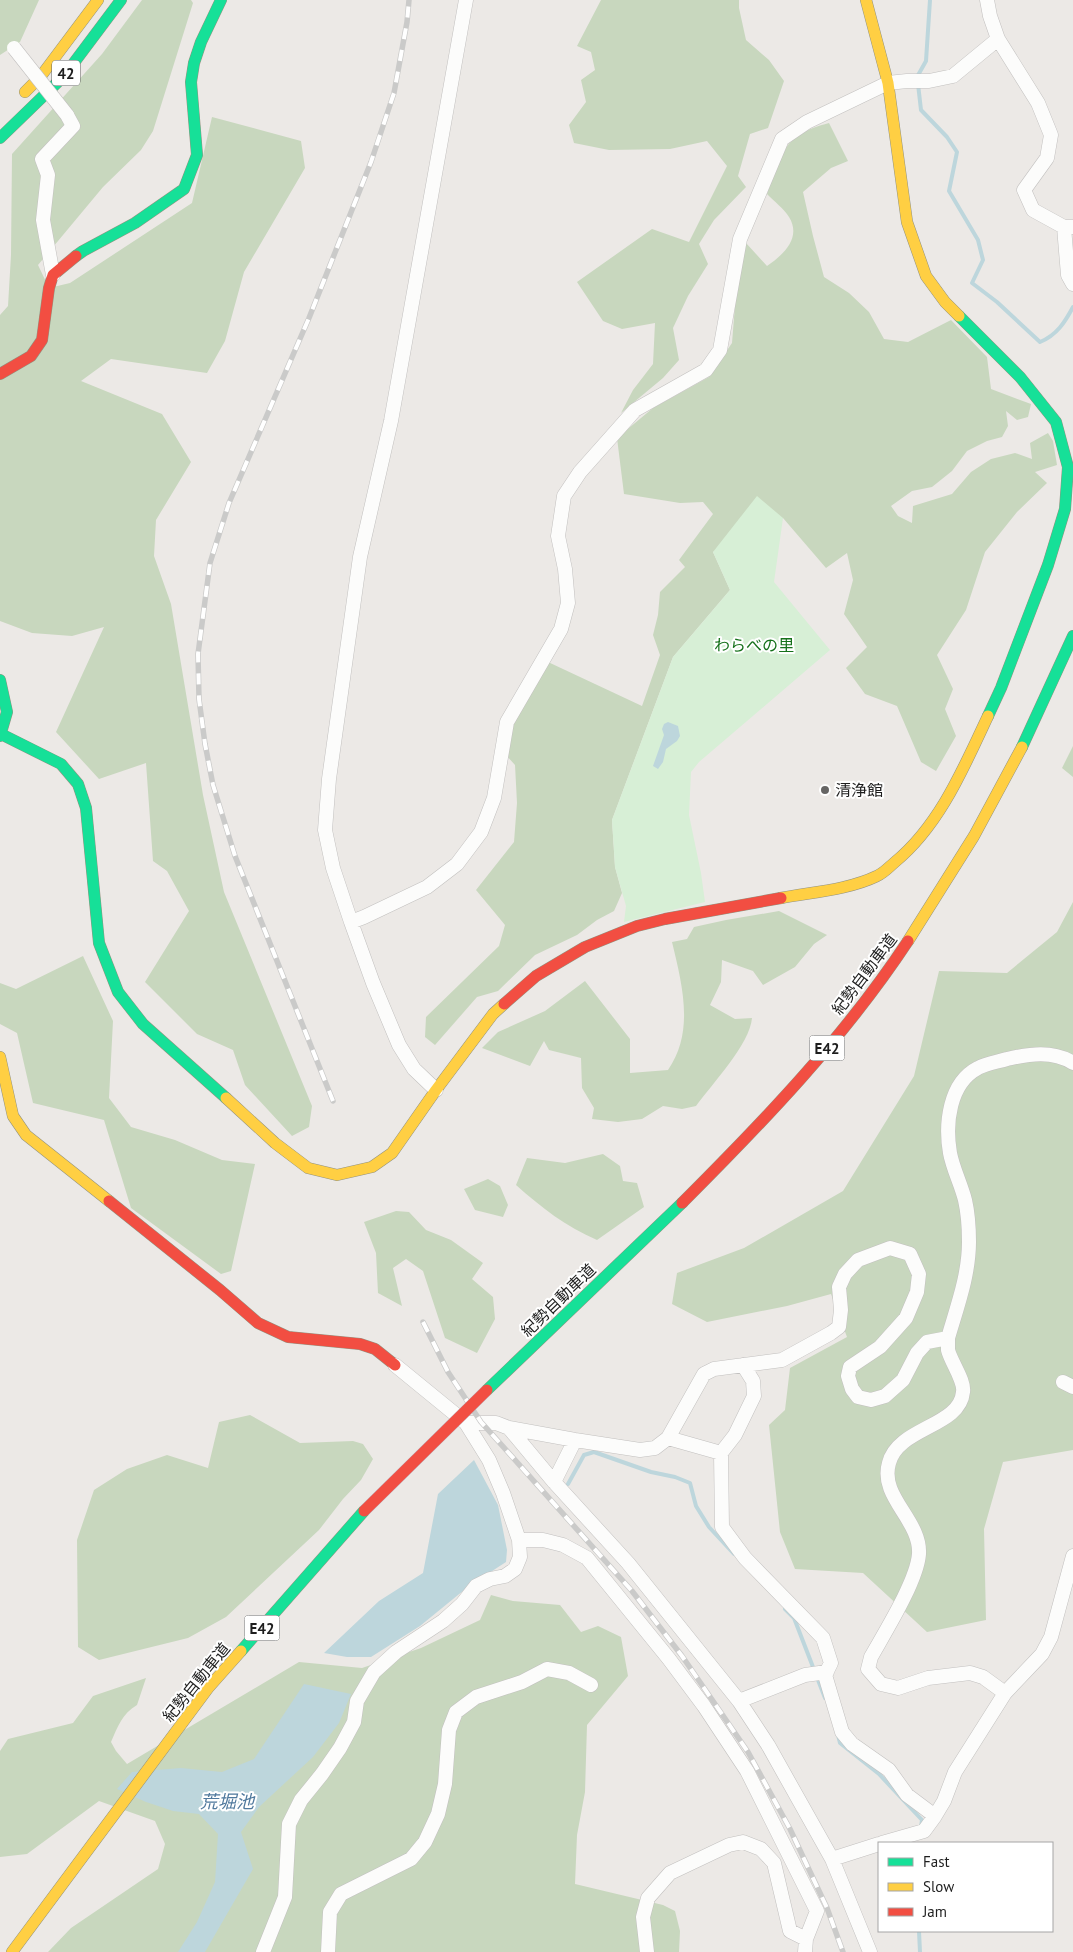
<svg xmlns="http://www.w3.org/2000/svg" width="1073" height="1952" font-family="'PT Sans','Noto Sans JP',sans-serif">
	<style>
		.forest { fill: #c8d7be }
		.park { fill: #d7efd6 }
		.water { fill: #bdd6dc }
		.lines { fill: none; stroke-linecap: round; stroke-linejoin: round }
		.stream { stroke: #bdd6dc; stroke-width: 4 }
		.street-casing { stroke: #c2c0bf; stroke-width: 15 }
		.fast-casing { stroke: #939380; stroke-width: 12 }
		.slow-casing { stroke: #939380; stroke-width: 12 }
		.jam-casing { stroke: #939380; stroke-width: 12 }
		.street { stroke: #fcfcfb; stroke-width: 14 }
		.fast { stroke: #16e098; stroke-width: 11 }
		.slow { stroke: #ffcf43; stroke-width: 11 }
		.jam { stroke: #f24e42; stroke-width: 11 }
		.rail-casing { stroke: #cacac9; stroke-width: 5.5 }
		.rail { stroke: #fff; stroke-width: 4; stroke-dasharray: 11; stroke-linecap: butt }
		.street-bridge-casing { stroke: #c2c0bf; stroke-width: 15; stroke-linecap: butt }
		.jam-bridge-casing { stroke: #bea0aa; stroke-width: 12; stroke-linecap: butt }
		.street-bridge { stroke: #fcfcfb; stroke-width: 14 }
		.jam-bridge { stroke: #f24e42; stroke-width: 11 }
		.poi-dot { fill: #666564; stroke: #fff; stroke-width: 2 }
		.labels { text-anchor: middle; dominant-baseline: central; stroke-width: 4; stroke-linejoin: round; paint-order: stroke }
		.shield { fill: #fff; stroke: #626262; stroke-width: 1 }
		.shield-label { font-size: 15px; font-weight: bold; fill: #1e1e1e }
		.park-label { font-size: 16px; fill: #16711b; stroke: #fff }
		.poi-label { font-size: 16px; fill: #1e1e1e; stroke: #fff; text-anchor: start }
		.street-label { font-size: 16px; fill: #1e1e1e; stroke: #fff }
		.water-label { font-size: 18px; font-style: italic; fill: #50799d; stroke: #fff }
	</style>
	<rect width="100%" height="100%" fill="#ece9e6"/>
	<path class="forest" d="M0,0h39l-19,42 -20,13z
		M142,0h49l2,3 -40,128 -12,19 -38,37 -65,78 11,23 21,-5 122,-80 20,-86 89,24 4,27 -61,104 -19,69 -18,32 -96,-14 -30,22 81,33 29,48 -35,58 -2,36 17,48 32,191 21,97 88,214 -3,21 -17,9 -47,-51 -12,-35 -36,-16 -52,-52 44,-71 -22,-40 -14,-10 -7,-98 -47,16 -43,-47 48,-105 -32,9 -40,-3 -32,-12v-306l8,-9 3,-51 1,-101 90,-100z
		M601,0h138v8l7,32 23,20 15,21 -16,47 -18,6 -12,42 8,11 -32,33 -15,24 9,20 -20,32 -15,32 6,32 -16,18 -42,35 12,-23 20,-26 2,-41 -33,6 -19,-8 -26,-39 75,-53 37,13 38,-76 -20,-25 -37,8 -61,1 -35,-7 -5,-18 17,-23 -5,-22 14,-10 -4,-18 -14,-6z
		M829,123l19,38 -17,7 -28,24 10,44 11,41 25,16 20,19 15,27 24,3 43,-22 36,37 4,32 40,15 -3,13 -11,3 -11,-9 2,15 -6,11 -15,4 -20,10 -15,20 -20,16 -20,4 -21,15 7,10 14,7 1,-17 39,-12 19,-22 20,-13 24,-6 17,6 -2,-16 18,-10 5,8 4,24 -22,7 12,11 -30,29 -32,40 -19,58 -29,45 16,34 -8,20 11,27 -20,35 -15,-9 -24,-56 -32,-12 -19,-26 21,-21 -23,-33 9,-34 -6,-27 -21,15 -43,-50 -70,34 17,38 -57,67 -61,163 3,47 7,26 -8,18 -17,9 -20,15 -42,20 -37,36 -21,6 -42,48 -10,-8 1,-20 73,-71 6,-21 -29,-35 38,-48 3,-39 -2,-38 -9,-10 7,-30 35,-63 94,44 18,-51 -7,-20 5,-20 2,-23 25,-25 -6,-7 34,-46 -10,-12 -23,1 -56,-9 -7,-56 36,-30 56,-31 23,-34 4,-50 10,-50 21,23c16,-11 35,-28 22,-49 -5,-8 -15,-16 -22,-23 15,-42 16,-59 62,-71z
		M1073,746v31l-11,-9z
		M1073,902v548l-70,12 -19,67 2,91 -59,12 -64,-59 -68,-4 -15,-37 -11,-107 16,-15 5,-42 57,-31 -16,-43 -44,12 -80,16 -35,-18 5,-31 67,-25 99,-57 71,-115 25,-105 68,2 50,-41z
		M779,911l48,24 -13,9 -19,23 -32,18 -10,-14 -31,-11 -1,22 -11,23 25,14 17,-1c-2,26 -40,66 -56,88l-14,3 -19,-3 -21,13 -24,3 -26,-3 2,-11 -12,-20 -1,-30 -32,-8 -5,-9 -14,25 -48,-18 16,-16 47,-21 40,-30 45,58v34l38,-3c27,-39 14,-86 4,-128l15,-3 7,-12 32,-7z
		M83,956l30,65 -4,77 22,29 44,13 47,20 33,4 -24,107 -10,3 -90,-66 -27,-88 -71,-17 -16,-70 -17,-9v-41l16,6z
		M603,1154l17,12 3,15 14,2 7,24 -47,33c-32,-14 -55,-32 -81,-55l11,-27 38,5z
		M488,1179l12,7 8,19 -5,12 -28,-7 -11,-21z
		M396,1211l13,1 17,18 25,10 32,23 -11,16 21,18 2,22 -18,34 -32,-15 -22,-67 -17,-12 -13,9 9,38 -24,-13 -2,-40 -12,-31z
		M250,1415l50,28 53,-2 10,3 10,15 -12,21 -18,19 -24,31 -93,87 -38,21 -89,22 -21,-13 -1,-107 17,-50 33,-21 40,-14 41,13 11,-46z
		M491,1595l22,6 47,4 21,27 17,-6 23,11 7,39 -41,49 -2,67 -8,43 -2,49 88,21 12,6 5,20 -1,21h-631l23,-24 87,-59 7,-25 -10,-23 -56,-20 -72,53 -27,3v-106l8,-12 65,-16 20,-27 53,-18 -9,27c-15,9 -19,21 -26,37l5,9 11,13 172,-102 63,6 59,-20 59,-28z"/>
	<path class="park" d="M757,496l26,22 -9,64 56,68 -131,112 -8,10 -2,43 12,58 4,29 -81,20 2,-16 -11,-39 -3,-47 61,-163 57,-67 -17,-38z"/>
	<path class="water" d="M668,722l10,4 2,10 -3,5 -11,8 -3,13 -5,7 -5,-3 11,-31 -2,-6 2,-5z
		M474,1460l24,45 9,45 -1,12 -37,24 -49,40 -49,31h-24l-23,-4 55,-52 44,-28 15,-79z
		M304,1684l47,10 -12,29 -26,34 -54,50 -18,25 12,37 -48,83h-27l19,-30 18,-40 3,-48 -19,-20 -26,-3 -27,-9 -29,-13 15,-17 49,-4 41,4 32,-13z"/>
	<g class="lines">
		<path class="stream" d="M917,77l9,-16 4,-61
			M918,84l3,26 26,27 10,15 -8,39 29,49 5,20 -11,23 25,19 43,40c17,-7 25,-20 33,-35
			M568,1484l16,-29 10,-3 57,20 24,5 15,6 6,23 13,21 25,27
			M785,1609l9,9 31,80
			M838,1735l2,8 39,31 43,46 -1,7
			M919,1931l1,21"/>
		<defs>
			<path id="street" d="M987,0l3,16 8,23 40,64 13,32 -4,23 -23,32 9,20 31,17h9
				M1064,227l4,48 5,9
				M53,275l-10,-55 5,-45 -6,-16 31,-33 -6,-11
				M351,922l13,-5 63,-30 30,-23 24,-32 13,-34 13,-76 54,-93 7,-26 -3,-34 -7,-33 6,-40 16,-24 55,-62 71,-40 14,-20 20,-111 42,-100 25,-17 81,-39 19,-2h22l24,-5 45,-37
				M436,1090l-22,-21 -15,-24 -26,-62 -22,-61 -18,-54 -8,-38 4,-51 31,-222 31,-136 75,-421
				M948,1338c0,4 0,8 0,12 3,12 17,31 15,42 -3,35 -65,35 -74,71 -10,34 32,57 30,91 -2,27 -34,78 -48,103l-3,12 13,15 17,4 30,-10 42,-5 13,4 22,16
				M743,1365l10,16 1,15 -19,39 -14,18 1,74 23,31 78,80 8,25 -6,12 17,57 10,12 37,26 18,25 28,21
				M1063,1382l10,5
				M466,1423h30l13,5 66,12 65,10 15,-2 13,-10 36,-64 10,-5 68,-9 49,-27 8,-6 2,-17 -2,-23 6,-13 13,-14 32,-12 20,6 9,20 -2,18 -11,26 -26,29 -30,20 -2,9 4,13 6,8 13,3 14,-4 18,-16 14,-27 10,-11 21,-4c9,-31 21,-63 21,-96 0,-13 -1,-29 -4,-42 -4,-16 -12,-31 -15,-47 -5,-29 -1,-70 28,-85 9,-5 19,-6 29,-9 22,-5 46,-9 66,4
				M509,1428l45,54 74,81 111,138 29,44 64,114 38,93
				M668,1438l53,15
				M554,1482l21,-42
				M519,1540h24l20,5 24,13 82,101 35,47 43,65 70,140 -11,28 -1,13
				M739,1701l66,-26 22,-3
				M882,1843l42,-12 11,-15 9,-15 11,-29 50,-79 37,-39 9,-17 22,-81
				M832,1859l47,-15
				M263,1952l22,-55 4,-73 12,-24 21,-26 18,-26 14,-26 3,-21 17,-29 22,-20 47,-31 19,-17 14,-18 14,-7 15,-3 10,-7 5,-12 -1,-17 -16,-47 -14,-33 -23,-37 -71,-58
				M328,1952l2,-40 11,-18 70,-35 14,-17 13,-28 7,-30 4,-54 7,-18 20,-15 46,-15 25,-13 22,4 22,12
				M647,1952l-4,-35 5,-19 22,-25 59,-28 14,-3 18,7 13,14 16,68 16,8"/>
			<path id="fast" d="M0,138l64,-62 57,-76
				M76,256l7,-5 52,-28 49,-34 13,-34 -6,-73 3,-19 7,-21 20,-42
				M959,316l61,61 36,45 12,45 -3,42 -17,56 -47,123 -13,28
				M0,680l7,32 -7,24
				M1,734l60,30 17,20 8,24 13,135 19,49 25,32 83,74
				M1022,747l51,-111
				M487,1390l195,-187
				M241,1651l123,-140"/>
			<path id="slow" d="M866,0l22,83 19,139 19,54 19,26 14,14
				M25,92l16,-16 57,-76
				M781,898c31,-6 67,-8 96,-22 7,-3 12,-9 18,-14 45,-37 69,-95 93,-146
				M908,941l66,-105 48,-89
				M0,1057l13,59 13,19 83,66
				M226,1098l49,45 33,25 29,7 35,-8 20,-14 44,-63 57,-76 11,-10
				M12,1952l197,-265 32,-36"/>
			<path id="jam" d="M0,374l31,-18 11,-16 7,-52 4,-13 23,-19
				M504,1004l32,-28 49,-29 52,-21 28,-7 116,-21
				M109,1201l111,89 38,33 30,14 72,7 15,5 20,16
				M682,1203c81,-81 162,-165 226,-262"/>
		</defs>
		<use href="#street" class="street-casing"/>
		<use href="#fast" class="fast-casing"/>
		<use href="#slow" class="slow-casing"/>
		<use href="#jam" class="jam-casing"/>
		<use href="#street" class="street"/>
		<use href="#fast" class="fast"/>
		<use href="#slow" class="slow"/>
		<use href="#jam" class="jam"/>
		<defs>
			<path id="rail" d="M333,1101l-98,-245 -22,-71 -8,-41 -6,-45 -1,-45 12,-91 19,-60 80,-185 62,-156 23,-69 13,-71 2,-22
				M423,1322l25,50 33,50 151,169 50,65 66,96 42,77 37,79 16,44"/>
		</defs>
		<use href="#rail" class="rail-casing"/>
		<use href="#rail" class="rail"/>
		<defs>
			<path id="street-bridge" d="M14,48l53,67"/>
			<path id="jam-bridge" d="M364,1511l123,-121"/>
		</defs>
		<use href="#street-bridge" class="street-bridge-casing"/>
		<use href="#jam-bridge" class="jam-bridge-casing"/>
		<use href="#street-bridge" class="street-bridge"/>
		<use href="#jam-bridge" class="jam-bridge"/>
	</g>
	<circle class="poi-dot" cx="825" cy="790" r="5"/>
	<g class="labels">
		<g class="shield">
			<rect x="52" y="60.5" width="28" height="25" rx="4"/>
			<rect x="809.5" y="1035.5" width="35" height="25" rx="4"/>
			<rect x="244.5" y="1615.5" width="35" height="25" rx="4"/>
		</g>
		<g class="shield-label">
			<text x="66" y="73">42</text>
			<text x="827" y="1048">E42</text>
			<text x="262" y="1628">E42</text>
		</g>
		<g class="park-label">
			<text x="754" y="645">わらべの里</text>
		</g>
		<g class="poi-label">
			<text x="835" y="790">清浄館</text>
		</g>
		<g class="street-label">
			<text transform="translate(864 974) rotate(-53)">紀勢自動車道</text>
			<text transform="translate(558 1300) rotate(-44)">紀勢自動車道</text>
			<text transform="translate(196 1682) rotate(-51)">紀勢自動車道</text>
		</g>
		<g class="water-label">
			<text x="227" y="1801">荒堀池</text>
		</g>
	</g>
	<rect x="878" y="1842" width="175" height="90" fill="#ffffff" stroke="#a5a5a5"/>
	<rect x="888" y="1858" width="25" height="8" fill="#16e098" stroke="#a5a5a5"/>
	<text x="923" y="1867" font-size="15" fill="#1e1e1e">Fast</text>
	<rect x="888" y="1883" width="25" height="8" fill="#ffcf43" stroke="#a5a5a5"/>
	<text x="923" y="1892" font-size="15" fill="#1e1e1e">Slow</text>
	<rect x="888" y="1908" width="25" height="8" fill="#f24e42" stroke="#a5a5a5"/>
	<text x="923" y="1917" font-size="15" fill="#1e1e1e">Jam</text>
</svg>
